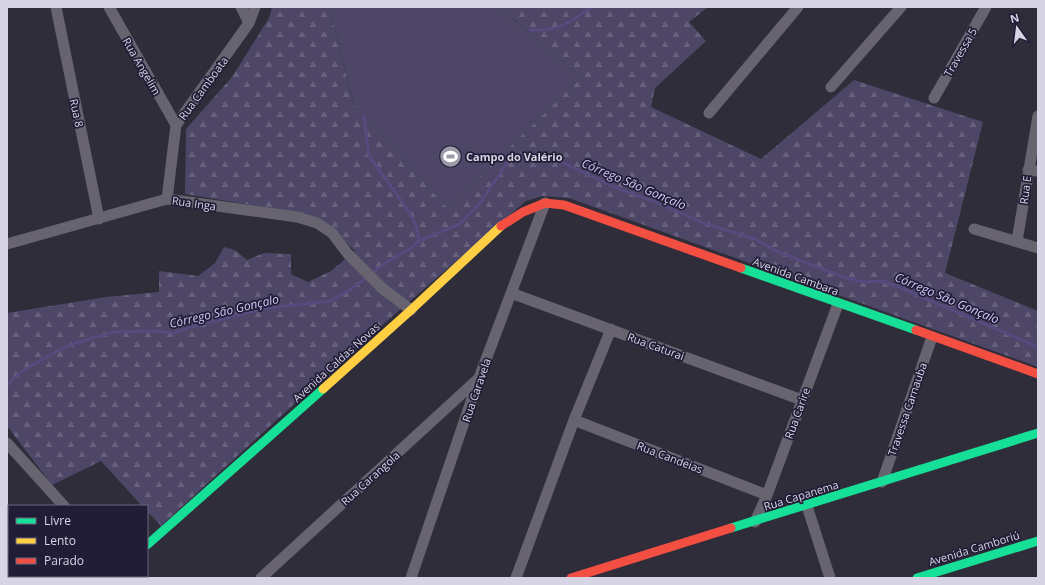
<svg xmlns="http://www.w3.org/2000/svg" width="1045" height="585" font-family="'Open Sans',sans-serif">
	<style>
		.forest { fill: url(#forest-firs) }
		.garden { fill: #4d4666 }
		.lines { fill: none; stroke-linecap: round; stroke-linejoin: round }
		.stream { stroke: #564a7e; stroke-width: 3 }
		.street { stroke: #676470; stroke-width: 11 }
		.fast { stroke: #16e098; stroke-width: 9 }
		.slow { stroke: #ffcf43; stroke-width: 9 }
		.jam { stroke: #f24e42; stroke-width: 9 }
		.labels { text-anchor: middle; dominant-baseline: central; stroke-width: 3.5; stroke-linejoin: round; paint-order: stroke }
		.street-label { font-size: 11px; fill: #d6d4e5; stroke: #221d36 }
		.poi-label { font-size: 11px; font-weight: bold; fill: #d6d4e5; stroke: #221d36; text-anchor: start }
		.water-label { font-size: 12px; font-style: italic; fill: #d2c9fc; stroke: #221d36 }
	</style>
	<defs>
		<pattern id="forest-firs" width="22" height="20" patternUnits="userSpaceOnUse"><rect width="22" height="20" fill="#4d4666"/><path d="M5 1l3.5 6h-7zM16 11l3.5 6h-7z" fill="#66607c"/></pattern>
	</defs>
	<rect width="100%" height="100%" fill="#302d3a"/>
	<path class="forest" d="M272,7h57l25,98 227,-27 -81,-71h208l-19,15 17,19 -51,47 -4,19 110,52 93,-79 129,42 -38,151 93,38v56l-469,-169 -27,-2 -16,5 -175,151 -190,174 -14,-15v-5h-5l-41,-45 -49,24 -45,-59v-113l99,-16 53,-5v-21l39,5 17,-13 9,-16 11,3 12,10 17,-7 27,1v20l17,8 23,-11 24,-20 -28,-27 -21,-10 -121,-20 1,-65 46,-52 37,-59z"/>
	<path class="garden" d="M329,7h171l81,71 -134,130 -93,-103z"/>
	<g class="lines">
		<path class="stream" d="M530,30c32,1 36,-6 62,-23
			M364,116l5,40 36,50 11,19 3,16
			M7,385l14,-13 29,-17 20,-10 19,-6 25,-7 41,-1 18,2 25,-8 70,-17 62,-7 20,-11 38,-29 22,-12 9,-8 41,-17 20,-21 29,-43 10,-5 16,-1 17,4 67,31 42,15 42,19 52,16 19,11 69,27 21,5 19,-1 18,7 137,59"/>
		<path class="street" d="M56,7l43,212
			M109,7l67,118
			M241,7l8,16
			M831,87l70,-80
			M934,98l52,-91
			M709,113l89,-106
			M1028,170l10,1
			M167,199l9,-74 73,-102 6,-16
			M974,229l64,19
			M1017,241l21,-125
			M7,244l160,-45 130,18 20,6 15,10 16,21 34,34 29,22
			M511,293l291,107
			M574,420l193,75
			M7,443l57,63
			M882,482l50,-145
			M807,506l23,72
			M755,522l12,-27 71,-191
			M127,576l2,2
			M261,578l218,-200
			M411,578l68,-200 66,-175
			M516,578l58,-158 37,-91"/>
		<path class="fast" d="M741,268l175,62
			M731,528l307,-95
			M147,545l176,-156
			M917,578l121,-37"/>
		<path class="slow" d="M323,389l88,-79 90,-84"/>
		<path class="jam" d="M501,226l22,-14 22,-9 19,2 177,63
			M916,330l122,44
			M571,578l160,-50"/>
	</g>
	<defs>
		<symbol id="stadium-disc" viewBox="-11 -11 22 22"><circle r="9.5" fill="#9c9aa9" stroke="#221d36"/><path d="M0-5a6.5 5 0 1 0 0 10a6.5 5 0 1 0 0-10ZM-3.5-1.8h7v3.6h-7Z" fill="#fff"/></symbol>
	</defs>
	<g fill-rule="evenodd">
		<use href="#stadium-disc" x="438" y="144" width="25" height="25"/>
	</g>
	<g class="labels">
		<g class="street-label">
			<text transform="translate(960 52) rotate(-60)">Travessa 5</text>
			<text transform="translate(142 66) rotate(60)">Rua Angelim</text>
			<text transform="translate(203 88) rotate(-54)">Rua Camboata</text>
			<text transform="translate(77 113) rotate(78)">Rua 8</text>
			<text transform="translate(1025 190) rotate(-82)">Rua E</text>
			<text transform="translate(194 203) rotate(8)">Rua Inga</text>
			<text transform="translate(796 276) rotate(20)">Avenida Cambara</text>
			<text transform="translate(656 346) rotate(20)">Rua Caturai</text>
			<text transform="translate(336 362) rotate(-42)">Avenida Caldas Novas</text>
			<text transform="translate(476 390) rotate(-71)">Rua Caravela</text>
			<text transform="translate(907 409) rotate(-71)">Travessa Carnauba</text>
			<text transform="translate(797 413) rotate(-70)">Rua Carire</text>
			<text transform="translate(670 457) rotate(21)">Rua Candeias</text>
			<text transform="translate(370 478) rotate(-42)">Rua Carangola</text>
			<text transform="translate(801 495) rotate(-17)">Rua Capanema</text>
			<text transform="translate(974 548) rotate(-17)">Avenida Camboriú</text>
		</g>
		<g class="poi-label">
			<text x="466" y="156">Campo do Valério</text>
		</g>
		<g class="water-label">
			<text transform="translate(634 184) rotate(23)">Córrego São Gonçalo</text>
			<text transform="translate(947 298) rotate(23)">Córrego São Gonçalo</text>
			<text transform="translate(224 311) rotate(-13)">Córrego São Gonçalo</text>
		</g>
	</g>
	<rect width="1045" height="585" fill="none" stroke="#d6d4e5" stroke-width="16"/>
	<rect x="8" y="505" width="140" height="72" fill="#221d36" stroke="#6a667c"/>
	<rect x="16" y="518" width="20" height="6" fill="#16e098" stroke="#6a667c"/>
	<text x="44" y="525" font-size="12" fill="#d6d4e5">Livre</text>
	<rect x="16" y="538" width="20" height="6" fill="#ffcf43" stroke="#6a667c"/>
	<text x="44" y="545" font-size="12" fill="#d6d4e5">Lento</text>
	<rect x="16" y="558" width="20" height="6" fill="#f24e42" stroke="#6a667c"/>
	<text x="44" y="565" font-size="12" fill="#d6d4e5">Parado</text>
	<g transform="translate(1017 28) rotate(346)" stroke="#221d36" stroke-width="3" paint-order="stroke">
	<path d="M0-3L7 15L0 10L-7 15Z" fill="#d6d4e5"/>
	<text y="-6" font-size="11" font-weight="bold" text-anchor="middle" fill="#d6d4e5">N</text>
	</g>
</svg>
